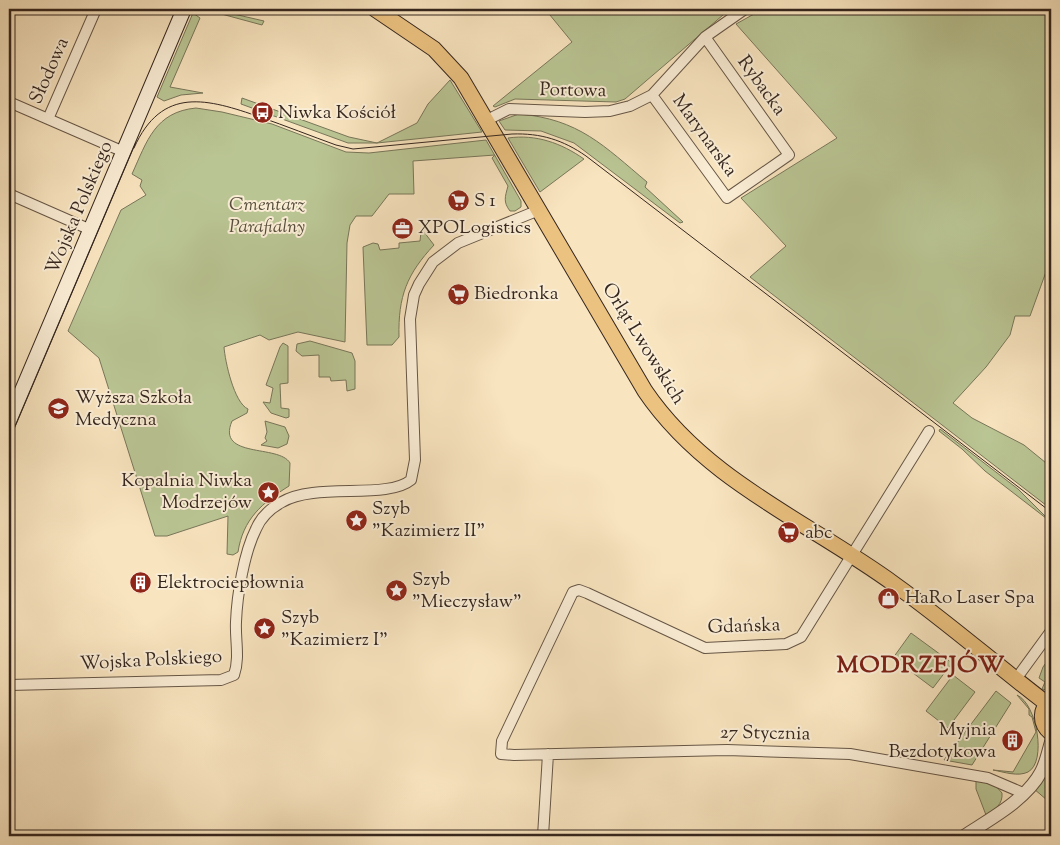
<svg xmlns="http://www.w3.org/2000/svg" width="1060" height="845" font-family="'Sorts Mill Goudy',serif">
	<style>
		.green { fill: #bac594; stroke: #787659 }
		.lines { fill: none; stroke-linecap: round; stroke-linejoin: round }
		.minor-casing { stroke: #665646; stroke-width: 12 }
		.tertiary-casing { stroke: #665646; stroke-width: 14 }
		.secondary-casing { stroke: #35261e; stroke-width: 16 }
		.primary-casing { stroke: #35261e; stroke-width: 17 }
		.minor { stroke: #faedd5; stroke-width: 10 }
		.tertiary { stroke: #faedd5; stroke-width: 12 }
		.secondary { stroke: #faedd5; stroke-width: 14 }
		.primary { stroke: #ecc280; stroke-width: 15 }
		.tram { stroke: #35261e; stroke-width: 1 }
		.labels { text-anchor: middle; dominant-baseline: central; stroke-width: 4; stroke-linejoin: round; paint-order: stroke }
		.street-label { font-size: 19px; fill: #35261e; stroke: #faedd5 }
		.poi-label { font-size: 19px; fill: #35261e; stroke: #faedd5; text-anchor: start }
		.park-label { font-size: 19px; font-style: italic; fill: #564e3c; stroke: #faedd5 }
		.district-label { font-size: 24px; font-weight: bold; letter-spacing: 1px; fill: #7a1f14; stroke: #faedd5 }
	</style>
	<rect width="100%" height="100%" fill="#f8e4bf"/>
	<filter id="stains"><feTurbulence type="fractalNoise" baseFrequency=".004" numOctaves="4"/><feColorMatrix values="0 0 0 0 .2 0 0 0 0 .09 0 0 0 0 .02 0 0 0 .5 -.17"/></filter>
	<radialGradient id="worn" r=".72"><stop offset=".6" stop-color="#630" stop-opacity="0"/><stop offset="1" stop-color="#630" stop-opacity=".3"/></radialGradient>
	<path class="green" d="M203,9h9l52,12 -2,4z
		M545,9h185l-105,90 -9,3 -101,-3 -20,8 -2,-1 79,-64z
		M763,9h288v249l-21,58h-15l-5,19 -24,32 -33,36 19,15 52,27 27,22v42l-301,-232 36,-31 -45,-48 96,-60 -101,-114z
		M193,13l7,5 -30,69 33,6 -22,2 -17,6 -7,-4z
		M450,80l32,52 -105,11h-29l-107,-39 1,-6 107,39 28,6 40,-20 11,-19z
		M196,108l26,4 50,12 74,28 23,1 117,-13 35,61v6l-6,4h-5c-7,-9 -5,-14 -2,-25l-16,-28 3,-3 -82,6 1,33h-25l-17,22h-16l-6,9 -3,18 -2,99 -47,-10 -29,8 -9,-5 -36,12c1,14 10,56 24,62l-1,4 -15,8c-16,38 47,23 58,42l-1,23c-27,17 -46,33 -51,66l-5,3 -6,-1 1,-38 -61,20h-12l-56,-178 -31,-27 53,-121 25,-15 -6,-9 2,-6 -10,-6c15,-33 23,-62 64,-66z
		M519,114c60,5 85,32 128,68l-2,5 38,35 -3,1 -106,-80 -33,-12 -36,-1 -6,-9z
		M508,138c28,-4 53,5 76,21l-44,33z
		M421,232h3l10,13c-27,29 -36,51 -35,92l-7,8h-25l-4,-98 10,-4 5,1 2,6 19,-2v-5l21,-2z
		M310,341l42,12 3,8v28l-8,2 -1,-11 -15,1 -1,-4h-11v-22l-17,1 -6,-5 1,-7z
		M283,343l5,3v37l-8,1 1,24 8,1v8l-3,1 -15,-5 -8,-11 7,1 3,-15 -7,-3 14,-38z
		M265,421l20,6 4,9 -2,8 -9,4 -17,-3 6,-4 -2,-3 2,-6z
		M940,429l78,60 33,33 -66,-51 -23,-22 -23,-18z
		M911,633l41,30 -19,25 -40,-30z
		M1051,656v35l-9,-2 3,-7 -6,-4 4,-11z
		M953,675l22,17 -27,36 -22,-17z
		M996,691l15,12 -39,62 -28,-5z
		M1017,695c20,9 30,67 11,77 -10,5 -24,0 -35,-2l20,2 23,-40 -4,-15 -3,-2v-6z
		M1051,763v32l-4,5 -13,-11z
		M976,780l19,5 7,8c1,11 -7,17 -16,22l-10,-26z"/>
	<g class="lines">
		<defs>
			<path id="minor" d="M652,95l75,103 62,-43 -84,-118
				M9,102l115,50
				M48,119l48,-110
				M487,120l22,-11 76,3 25,-1 20,-5 22,-11 53,-58 40,-28
				M9,194l82,36
				M929,431l-128,206 -15,7 -81,4 -118,-55 -8,-3 -6,2 -71,149 -1,13 13,1 213,-5 123,4 138,24 35,15
				M1016,679l35,-48
				M9,685l212,-5 13,-5c6,-17 1,-36 2,-53 1,-27 8,-69 20,-93 5,-12 15,-21 26,-27 33,-20 105,-2 129,-22l4,-20 -5,-141 4,-24 5,-11 14,-22 25,-19 81,-33
				M543,836l5,-82"/>
			<path id="tertiary" d="M964,836c26,-17 62,-36 77,-64 5,-9 7,-20 10,-30"/>
			<path id="secondary" d="M9,421l175,-412"/>
			<path id="primary" d="M375,9l59,40 27,29 184,313c61,90 164,131 249,193 52,37 101,80 152,119
				M1051,699c-11,10 -12,24 0,34"/>
		</defs>
		<use href="#minor" class="minor-casing"/>
		<use href="#tertiary" class="tertiary-casing"/>
		<use href="#secondary" class="secondary-casing"/>
		<use href="#primary" class="primary-casing"/>
		<use href="#minor" class="minor"/>
		<use href="#tertiary" class="tertiary"/>
		<use href="#secondary" class="secondary"/>
		<use href="#primary" class="primary"/>
		<path class="tram" d="M134,148c28,-63 74,-49 126,-31 26,9 51,19 76,28l17,4 159,-15c29,-1 51,6 74,22l465,356
			M9,441l127,-299"/>
	</g>
	<defs>
		<symbol id="bus-disc" viewBox="-11 -11 22 22"><circle r="9.5" fill="#8f2418" stroke="#faedd5"/><path d="M-5-6H5V4H4V6H2V4H-2V6H-4V4H-5ZM-3.5-4V0h7V-4ZM-3.5 1.2v1.5H-2V1.2ZM2 1.2v1.5H3.5V1.2Z" fill="#fff"/></symbol>
		<symbol id="supermarket-disc" viewBox="-11 -11 22 22"><circle r="9.5" fill="#8f2418" stroke="#faedd5"/><path d="M-6-5.5h2.5l.6 2H6L4.5 2H-2.5L-4.4-4H-6ZM-1.5 3.2a1.3 1.3 0 1 0 .1 0ZM3 3.2a1.3 1.3 0 1 0 .1 0Z" fill="#fff"/></symbol>
		<symbol id="office-disc" viewBox="-11 -11 22 22"><circle r="9.5" fill="#8f2418" stroke="#faedd5"/><path d="M-6-3h4V-5.5h4V-3h4V5H-6ZM-1-4.5V-3h2v-1.5ZM-6 0V1H6V0Z" fill="#fff"/></symbol>
		<symbol id="university-disc" viewBox="-11 -11 22 22"><circle r="9.5" fill="#8f2418" stroke="#faedd5"/><path d="M0-5L7-2L0 1L-7-2ZM-4 1L0 2.5L4 1V4Q0 6-4 4Z" fill="#fff"/></symbol>
		<symbol id="sight-disc" viewBox="-11 -11 22 22"><circle r="9.5" fill="#8f2418" stroke="#faedd5"/><path d="M0-6L1.8-2.2L6-1.7L2.9 1.2L3.7 5.4L0 3.3L-3.7 5.4L-2.9 1.2L-6-1.7L-1.8-2.2Z" fill="#fff"/></symbol>
		<symbol id="building-disc" viewBox="-11 -11 22 22"><circle r="9.5" fill="#8f2418" stroke="#faedd5"/><path d="M-4-6H4V6H1V3H-1V6H-4ZM-2.5-4.3h1.7v1.8h-1.7ZM.8-4.3h1.7v1.8H.8ZM-2.5-1h1.7V.8h-1.7ZM.8-1h1.7V.8H.8Z" fill="#fff"/></symbol>
		<symbol id="shop-disc" viewBox="-11 -11 22 22"><circle r="9.5" fill="#8f2418" stroke="#faedd5"/><path d="M-5-2.5h2.3a2.7 3.5 0 0 1 5.4 0H5L5.5 6h-11ZM-1.5-2.5h3a1.5 2.3 0 0 0-3 0Z" fill="#fff"/></symbol>
	</defs>
	<g fill-rule="evenodd">
		<use href="#bus-disc" x="250" y="100" width="25" height="25"/>
		<use href="#supermarket-disc" x="446" y="188" width="25" height="25"/>
		<use href="#office-disc" x="390" y="216" width="25" height="25"/>
		<use href="#supermarket-disc" x="446" y="282" width="25" height="25"/>
		<use href="#university-disc" x="46" y="396" width="25" height="25"/>
		<use href="#sight-disc" x="256" y="480" width="25" height="25"/>
		<use href="#sight-disc" x="344" y="508" width="25" height="25"/>
		<use href="#supermarket-disc" x="776" y="520" width="25" height="25"/>
		<use href="#building-disc" x="128" y="570" width="25" height="25"/>
		<use href="#sight-disc" x="384" y="578" width="25" height="25"/>
		<use href="#shop-disc" x="876" y="586" width="25" height="25"/>
		<use href="#sight-disc" x="252" y="616" width="25" height="25"/>
		<use href="#building-disc" x="1000" y="728" width="25" height="25"/>
	</g>
	<g class="labels">
		<g class="street-label">
			<text transform="translate(50 71) rotate(-66)">Słodowa</text>
			<text transform="translate(761 86) rotate(54)">Rybacka</text>
			<text transform="translate(573 91) rotate(1)">Portowa</text>
			<text transform="translate(704 136) rotate(54)">Marynarska</text>
			<text transform="translate(80 208) rotate(-67)">Wojska Polskiego</text>
			<text transform="translate(643 344) rotate(58)">Orląt Lwowskich</text>
			<text transform="translate(744 627) rotate(-2)">Gdańska</text>
			<text transform="translate(151 661) rotate(-3)">Wojska Polskiego</text>
			<text transform="translate(765 734) rotate(1)">27 Stycznia</text>
		</g>
		<g class="poi-label">
			<text x="278" y="113">Niwka Kościół</text>
			<text x="474" y="201">S 1</text>
			<text x="418" y="228">XPOLogistics</text>
			<text x="474" y="294">Biedronka</text>
			<text x="75" y="398">Wyższa Szkoła<tspan x="75" dy="22">Medyczna</tspan></text>
			<text x="252" y="481" text-anchor="end">Kopalnia Niwka<tspan x="252" dy="22">Modrzejów</tspan></text>
			<text x="372" y="509">Szyb<tspan x="372" dy="22">"Kazimierz II"</tspan></text>
			<text x="805" y="533">abc</text>
			<text x="412" y="580">Szyb<tspan x="412" dy="22">"Mieczysław"</tspan></text>
			<text x="157" y="583">Elektrociepłownia</text>
			<text x="905" y="598">HaRo Laser Spa</text>
			<text x="281" y="618">Szyb<tspan x="281" dy="22">"Kazimierz I"</tspan></text>
			<text x="996" y="730" text-anchor="end">Myjnia<tspan x="996" dy="22">Bezdotykowa</tspan></text>
		</g>
		<g class="park-label">
			<text x="267" y="205">Cmentarz<tspan x="267" dy="22">Parafialny</tspan></text>
		</g>
		<g class="district-label">
			<text x="921" y="666">MODRZEJÓW</text>
		</g>
	</g>
	<rect width="1060" height="845" fill="none" stroke="#f8e4bf" stroke-width="30"/>
	<rect x="10" y="10" width="1040" height="825" fill="none" stroke="#35261e" stroke-width="2.5"/>
	<rect x="15" y="15" width="1030" height="815" fill="none" stroke="#35261e"/>
	<rect width="100%" height="100%" filter="url(#stains)"/>
	<rect width="100%" height="100%" fill="url(#worn)"/>
</svg>
